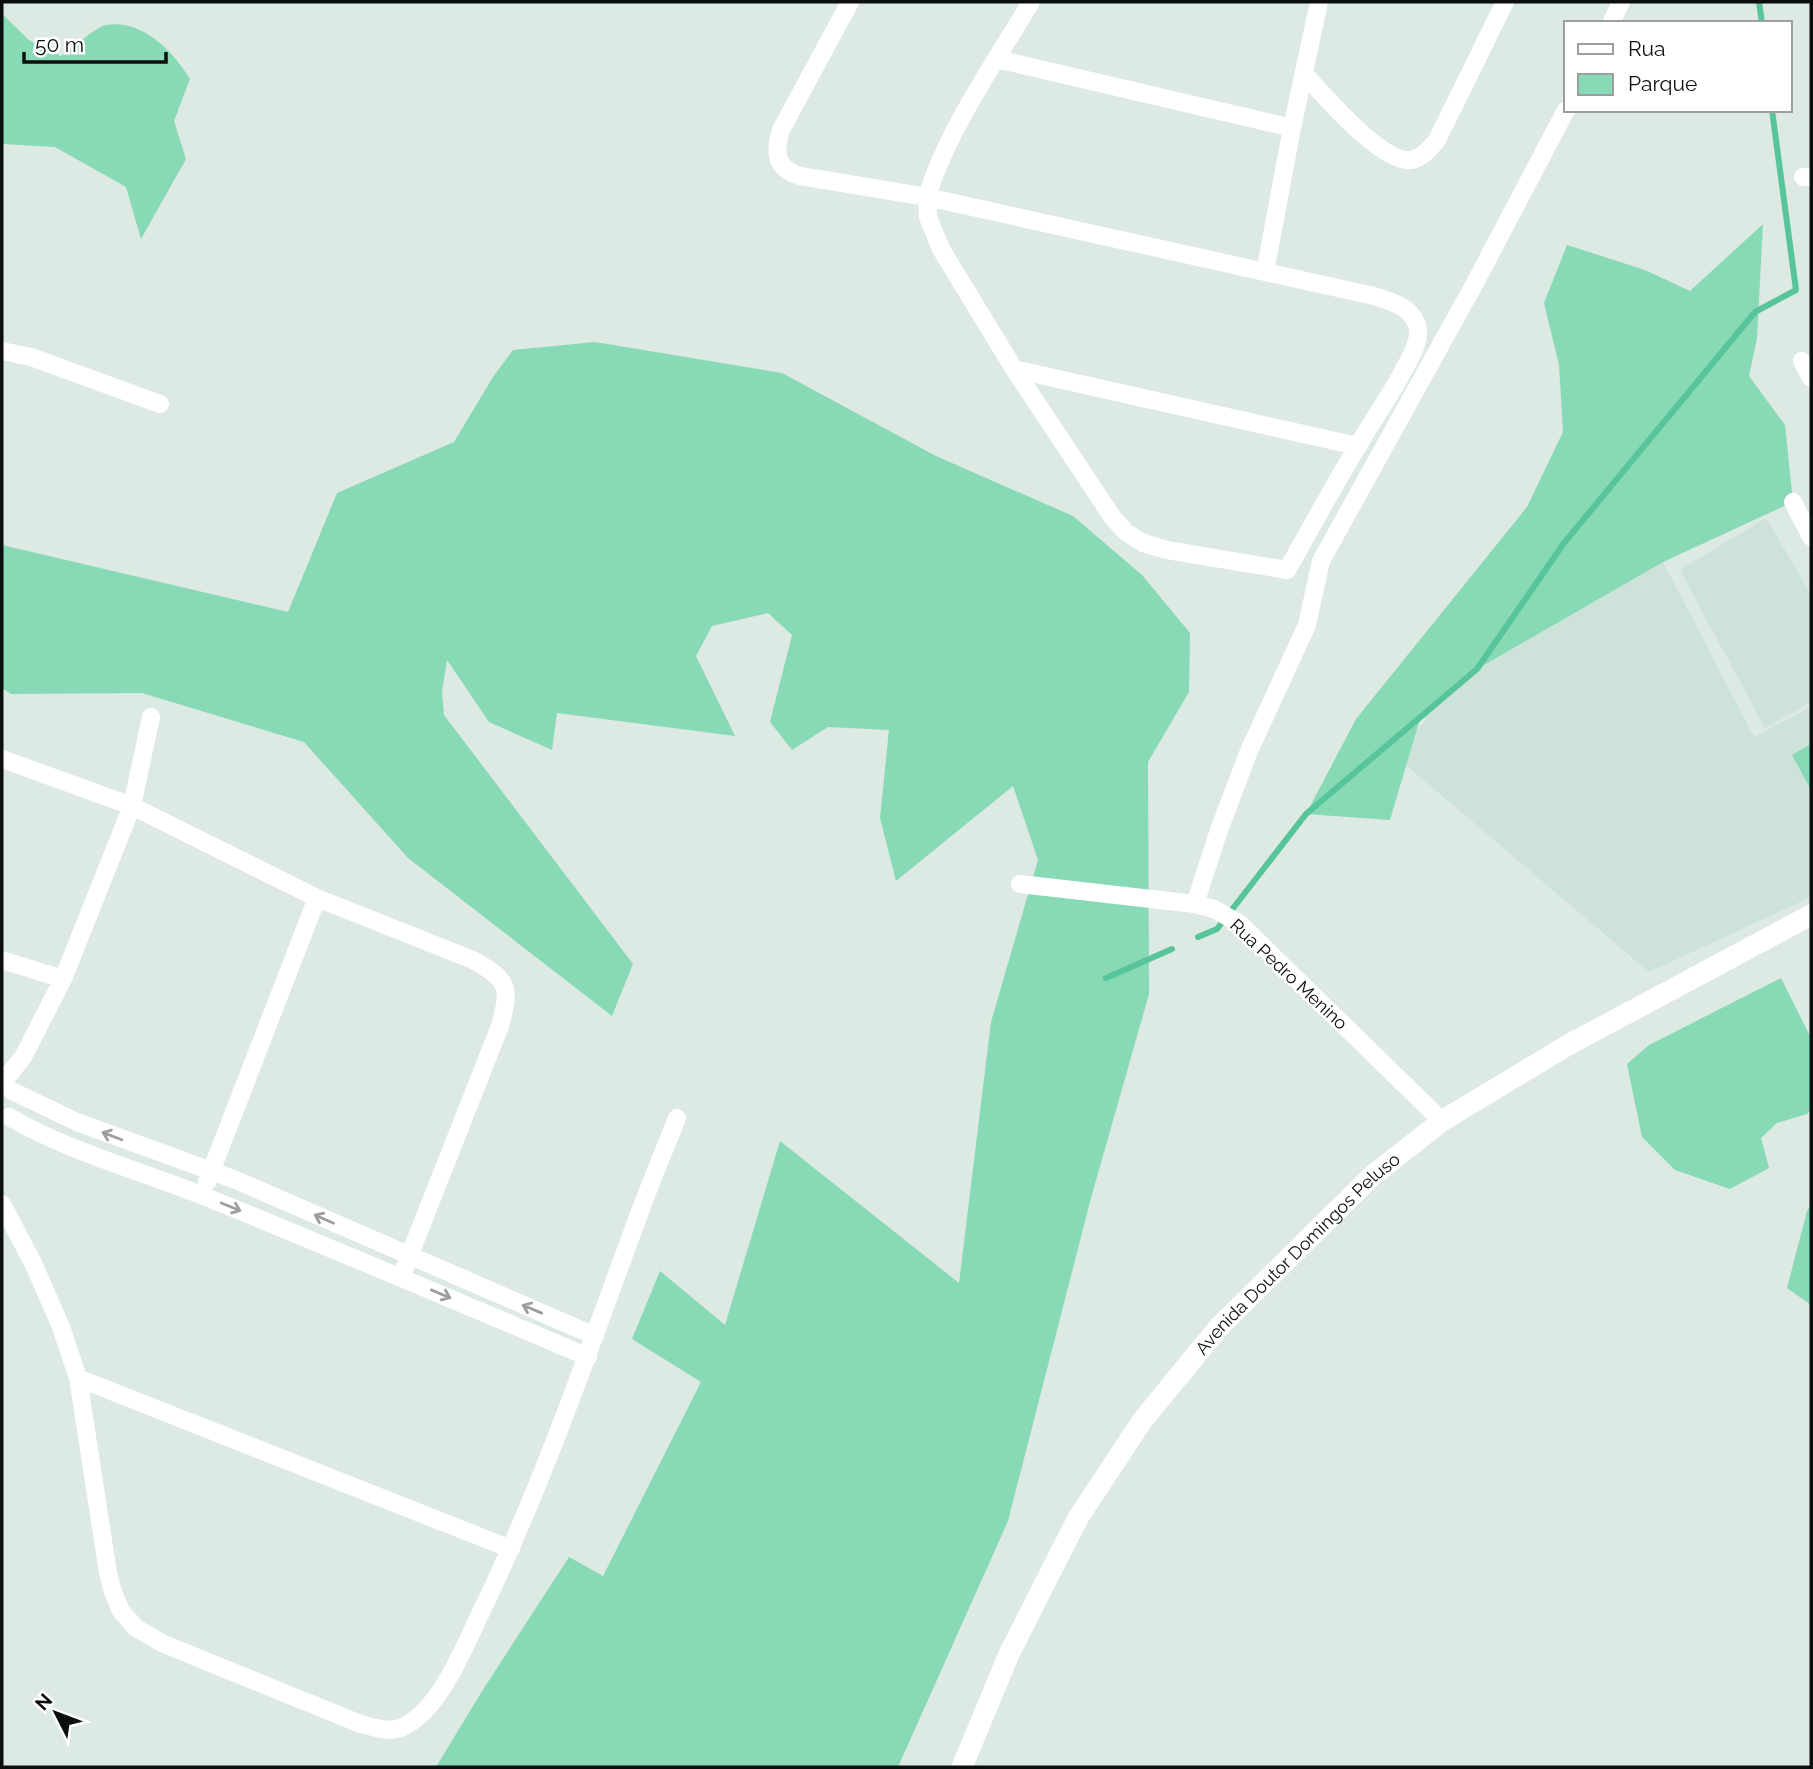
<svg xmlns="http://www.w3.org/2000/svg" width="1813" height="1769" font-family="Raleway,sans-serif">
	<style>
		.built { fill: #cde2d8 }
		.green { fill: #88d9b6 }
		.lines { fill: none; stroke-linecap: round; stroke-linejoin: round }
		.stream { stroke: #58c49a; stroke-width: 6 }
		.minor { stroke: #fff; stroke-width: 18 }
		.tertiary { stroke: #fff; stroke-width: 21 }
		.oneway { stroke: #9d9f9e }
		.labels { text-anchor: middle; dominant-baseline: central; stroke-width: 5; stroke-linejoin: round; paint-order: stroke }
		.street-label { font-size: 18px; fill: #0b0f0d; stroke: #fff }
	</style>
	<rect width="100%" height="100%" fill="#dde9e3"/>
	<path class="built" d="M1766,518l45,76v108l-46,26 -85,-158z
		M1663,562l91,175 57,-30v190l-162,75 -256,-218 33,-34 -4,-8 27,-15 41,-41z"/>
	<path class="green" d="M2,14l27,26 32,16c11,-7 34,-29 45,-31 36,-6 67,26 84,54l-16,42 12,38 -45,80 -15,-52 -71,-40 -53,-3z
		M1763,224l-6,114 -8,38 36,49 8,77 -130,60 -186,107 -55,43 -32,108 -84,-6 50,-95 171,-212 36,-75 -4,-67 -15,-62 23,-58 78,25 45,21z
		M595,342l187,31 154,83 137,60 69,59 48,58 -1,59 -41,70 1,232 -58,204 -83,323 -110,246h-462l48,-79 85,-131 34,19 98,-194 -69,-43 28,-68 65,54 55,-184 179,142 32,-261 47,-162 -25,-74 -117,95 -16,-63 9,-88 -61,-3 -36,23 -22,-28 22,-87 -24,-22 -56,13 -16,30 39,80 -178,-23 -5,37 -63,-28 -42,-62 -5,32 2,23 189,249 -21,52 -204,-158 -104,-116 -162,-49 -131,1 -9,-6v-143l286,67 49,-119 117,-51 39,-65 20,-27z
		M1811,744v46l-19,-35z
		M1781,978l30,60v71l-4,5 -30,9 -16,15 8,30 -39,21 -55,-19 -33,-33 -15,-73 22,-19z
		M1811,1205v100l-24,-17 20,-77z"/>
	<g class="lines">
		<path class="stream" d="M1759,2l3,21
			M1198,937l19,-8 89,-115 171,-145 87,-126 191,-231 41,-22 -24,-180
			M1106,978l66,-29"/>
		<path class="minor" d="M850,2l-69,128c-7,23 -6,38 19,46l127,21c19,-65 69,-136 104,-195
			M1611,23l10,-21
			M997,59l295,69
			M1304,74c20,21 79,91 108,86 11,-3 18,-12 25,-20l68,-138
			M1803,177h8
			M927,197l447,99c17,5 41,12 44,34 1,10 -4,21 -9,30 -14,29 -34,56 -50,84 -25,41 -48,84 -72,126l-120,-20 -24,-7 -17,-11 -13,-14 -99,-149 -73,-120 -13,-32z
			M1265,272l27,-144 27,-126
			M2,351l29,6 129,47
			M1802,361l9,17
			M1014,369l343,77
			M1793,502l18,35
			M2,759l130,47 185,92 156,62c35,20 38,26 27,66l-99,251
			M1020,884l175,20 19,5 26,15 202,197
			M1195,904l24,-74 30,-79 58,-126 14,-64 154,-278 91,-173
			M2,960l61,19
			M2,1083l21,-26 40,-78 69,-173 19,-89
			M12,1091l65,31 159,58 359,156
			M9,1117c61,35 132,54 197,80 128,52 255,106 382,160
			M207,1182l110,-284
			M2,1204l32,61 27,62 17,51 30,195 5,19 8,19 15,17 28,16 194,79c15,4 32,11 47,3 37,-20 60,-81 78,-118 61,-127 106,-259 155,-391 12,-33 26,-66 39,-99
			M78,1378l433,171"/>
		<path class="tertiary" id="s1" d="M962,1767l47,-113 69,-136 64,-97 77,-94 153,-151 70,-55 126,-76 243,-130"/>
	</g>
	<defs><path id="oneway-shaft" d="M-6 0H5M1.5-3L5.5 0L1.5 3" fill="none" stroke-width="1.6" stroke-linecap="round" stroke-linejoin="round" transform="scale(1.75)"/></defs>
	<g class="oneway">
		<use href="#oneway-shaft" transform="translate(112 1136) rotate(-159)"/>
		<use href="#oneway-shaft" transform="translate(231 1207) rotate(22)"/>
		<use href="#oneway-shaft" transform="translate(324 1219) rotate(-156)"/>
		<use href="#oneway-shaft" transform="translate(441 1294) rotate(23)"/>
		<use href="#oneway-shaft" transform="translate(532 1309) rotate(-157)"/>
	</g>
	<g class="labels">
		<g class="street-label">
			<text transform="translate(1289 974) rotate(43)">Rua Pedro Menino</text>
			<text stroke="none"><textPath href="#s1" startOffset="620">Avenida Doutor Domingos Peluso</textPath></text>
		</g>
	</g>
	<rect width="1813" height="1769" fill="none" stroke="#0b0f0d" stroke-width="7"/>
	<rect x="1564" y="21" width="228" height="91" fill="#ffffff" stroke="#9d9f9e" stroke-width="2"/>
	<rect x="1578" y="44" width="35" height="10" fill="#ffffff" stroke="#9d9f9e" stroke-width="2"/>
	<text x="1628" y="56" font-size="21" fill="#0b0f0d">Rua</text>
	<rect x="1578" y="74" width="35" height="21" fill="#88d9b6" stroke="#9d9f9e" stroke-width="2"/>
	<text x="1628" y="91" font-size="21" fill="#0b0f0d">Parque</text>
	<g transform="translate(56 1713) rotate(312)" stroke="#ffffff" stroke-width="5" paint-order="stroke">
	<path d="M0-5L12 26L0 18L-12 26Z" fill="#0b0f0d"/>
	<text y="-10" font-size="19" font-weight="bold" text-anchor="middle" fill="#0b0f0d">N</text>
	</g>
	<path d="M24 52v10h142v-10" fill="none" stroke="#0b0f0d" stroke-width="3.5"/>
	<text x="35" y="52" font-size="21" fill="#0b0f0d" stroke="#ffffff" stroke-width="5" paint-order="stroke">50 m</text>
</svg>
